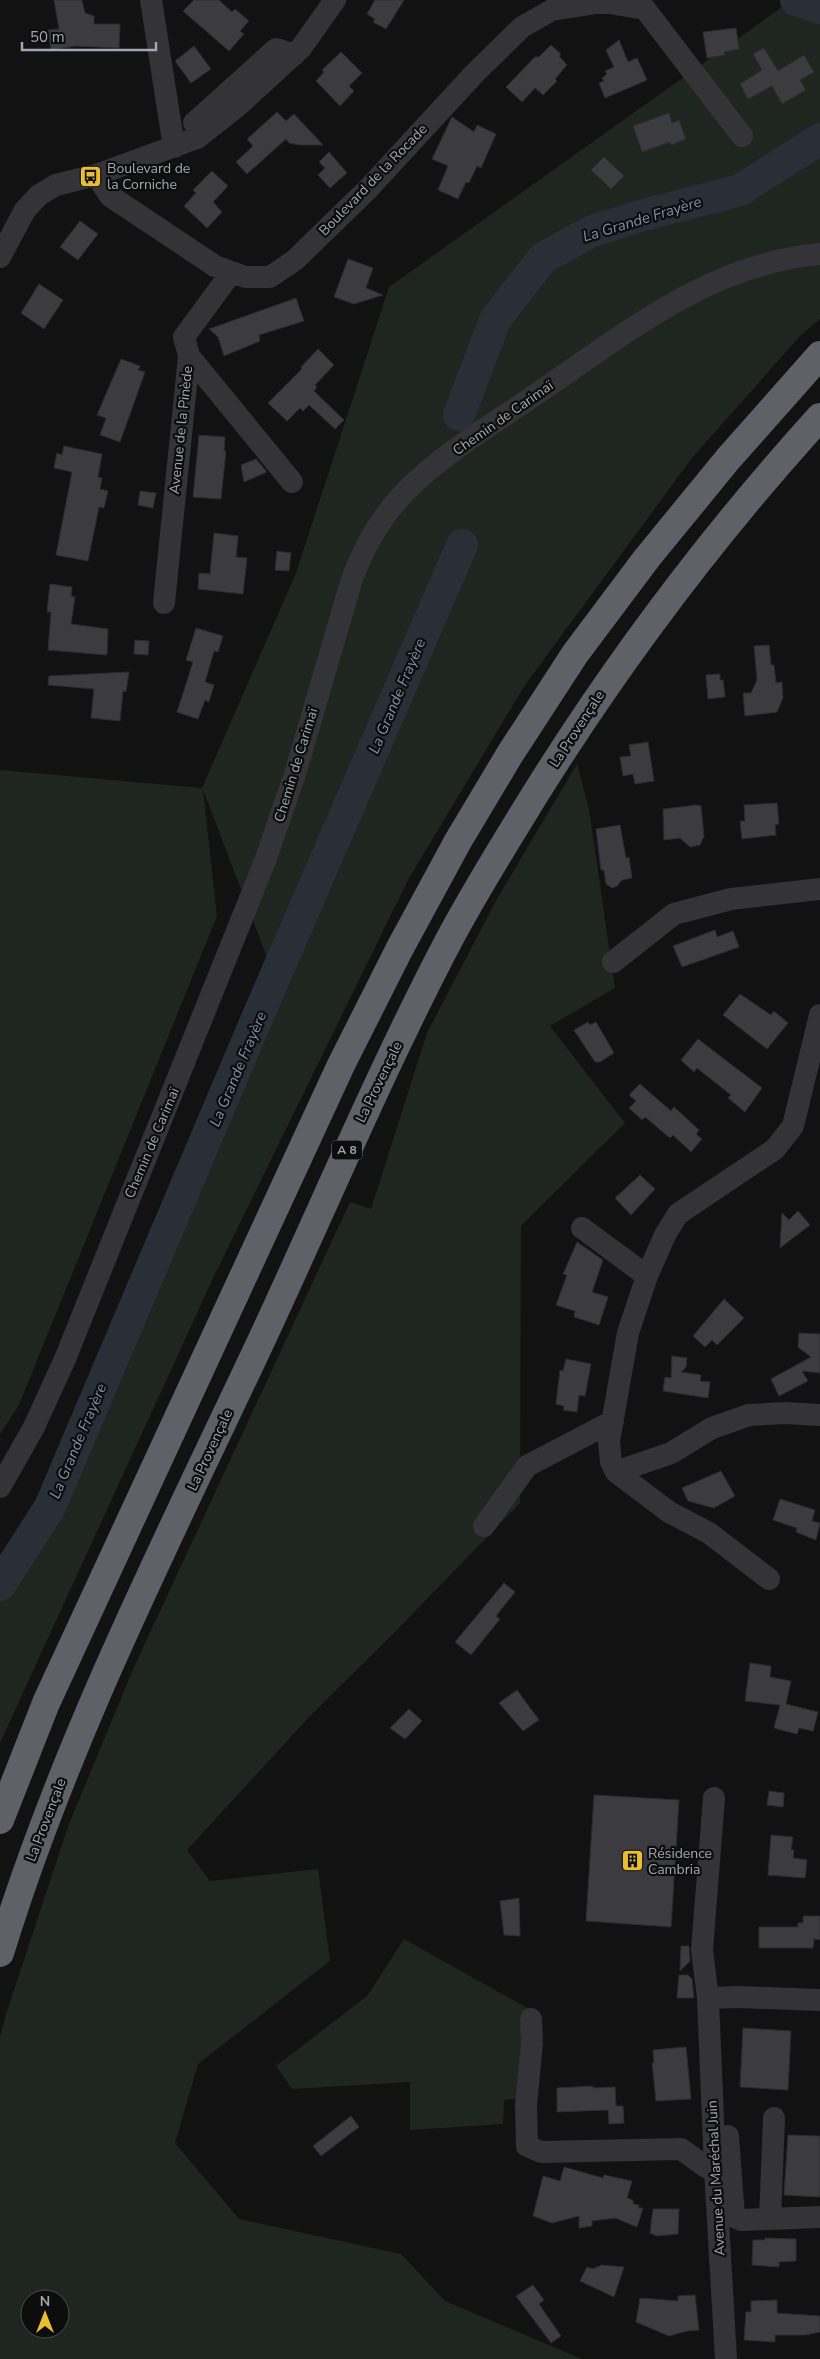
<svg xmlns="http://www.w3.org/2000/svg" width="820" height="2359" font-family="'Nunito Sans',sans-serif">
	<style>
		.green { fill: #1e261f; fill-rule: evenodd }
		.lines { fill: none; stroke-linecap: round; stroke-linejoin: round }
		.river { stroke: #292f36; stroke-width: 32 }
		.building { fill: #3c3c40; stroke: #2c2c2f }
		.minor { stroke: #333338; stroke-width: 22 }
		.highway { stroke: #5f6169; stroke-width: 28 }
		.labels { text-anchor: middle; dominant-baseline: central; stroke-width: 4.5; stroke-linejoin: round; paint-order: stroke }
		.shield { fill: #0d0d0e; stroke: #767982; stroke-width: 1 }
		.shield-label { font-size: 12px; font-weight: bold; fill: #a3a7b3 }
		.poi-label { font-size: 14px; fill: #a3a7b3; stroke: #0d0d0e; text-anchor: start }
		.street-label { font-size: 14px; fill: #a3a7b3; stroke: #0d0d0e }
		.water-label { font-size: 15px; font-style: italic; fill: #7b91ad; stroke: #0d0d0e }
	</style>
	<rect width="100%" height="100%" fill="#121213"/>
	<path class="green" d="M792,0h28v319l-19,16 -109,123 -167,227 -117,195 -193,394 -215,469v-147l75,-119 205,-486 -77,-201 14,126 -198,489 -19,29v-664l202,18 94,-215 93,-286z
		M577,764l12,45 26,179 -65,38 75,97 -104,103 -1,277 -127,131 -84,83 -122,133 23,31 108,-12 12,92 -132,103 -23,79 64,76 162,35 44,47 137,58h-582v-322l6,-23 63,-190 65,-157 216,-465 21,7 56,-176 71,-136zM30,2299h30v30h-30z
		M404,1939l123,69 -4,90 -19,2 -1,24 -93,6v-48l-118,7 -16,-23 91,-70z"/>
	<g class="lines">
		<path class="river" d="M796,0l24,8
			M459,415l36,-95 48,-62 47,-26 50,-16 100,-26 80,-51
			M0,1585l50,-78 208,-491 204,-471"/>
	</g>
	<path class="building" d="M54,0h28l3,13 9,3v8h26l-1,24 -43,-2 -25,4 -3,-20 11,-1z
		M194,0h25l13,12 3,-3 14,12 -9,10 4,3 -15,17 -46,-40z
		M375,0h29l-18,29 -13,-7 2,-3 -8,-5z
		M736,28l3,21 -15,3 1,3 -18,3 -4,-26z
		M619,40l9,22 9,-4 10,22 -42,18 -6,-15 5,-2 -2,-3 5,-4 -2,-3 9,-4 -8,-17z
		M551,45l10,9 -2,2 8,9 -12,14 2,2 -14,14 -8,-7 -13,14 -16,-15 29,-30h4z
		M194,46l17,23 -20,14 -16,-22z
		M764,48l14,23 26,-16 10,17 -14,8 6,10 -24,14 -10,-18 -24,13 -8,-15 22,-14 -9,-16z
		M341,52l21,21 -13,13 5,5 -14,15 -24,-25 8,-9 -2,-2z
		M277,112l9,9 8,-7 29,31h-24l-10,-2 -3,-4 -39,35 -11,-12 17,-16 -6,-7z
		M669,113l3,10 7,-3 7,19 -15,6 -1,-3 -28,10 -9,-26z
		M452,117l22,15 3,-7 19,9 -15,34 -4,-2 -8,17 -3,-1 -8,17 -20,-9 10,-24 -16,-7z
		M329,152l18,21 -17,15 -12,-13 7,-7 -6,-6z
		M604,157l20,19 -13,13 -20,-19z
		M212,171l16,15 -15,16 9,10 -15,16 -23,-22 12,-13 -3,-3z
		M80,221l18,13 -20,26 -18,-13z
		M348,259l25,9 -7,20 17,7 -29,9 -20,-7z
		M39,284l24,16 -19,29 -23,-16z
		M296,298l8,23 -45,14 1,6 -36,15 -6,-19 -9,-8z
		M318,349l16,16 -19,20 2,2 -3,4 30,29 -9,9 -26,-24 -6,6 -3,-3 -13,13 -19,-18 34,-34 -1,-2z
		M121,359l19,7 -2,4 7,2 -25,70 -20,-7 6,-17 -9,-3z
		M199,435l26,2 -1,14h2l-5,48 -28,-2z
		M64,446l38,8 -4,23 4,1 -2,11 8,2 -4,17 -5,-1 -11,54 -32,-6 16,-83 -18,-4 3,-15 5,2z
		M256,459l11,13 -23,10 -3,-17z
		M140,491l16,2 -3,15 -15,-3z
		M214,533l24,3 -2,21 11,1 -4,36 -45,-5 1,-16 11,1z
		M277,551l14,2 -2,18 -14,-1z
		M50,584l22,3 -1,9 4,1 -4,27 37,5 -1,26 -59,-5 3,-38h-4z
		M196,628l27,8 -5,16 -4,-1 -9,31 9,3 -5,17 -4,-2 -7,19 -21,-7 16,-50 -7,-2z
		M135,640l14,1 -1,14 -14,-1z
		M769,645l2,20h3l2,18 6,-1 1,16 -6,14 -32,4 -2,-23h8l6,-13 -3,-34z
		M129,672l-3,20 -3,-1 -3,30 -29,-3 3,-29 -46,-4 1,-9z
		M720,674v6h3l2,17 -17,2 -2,-24z
		M648,742l6,39 -19,3 -2,-10 -10,2 -3,-19 11,-1 -2,-11z
		M777,803l2,21 -4,1 1,10 -34,4 -2,-18h5l-1,-16z
		M697,805l4,1 3,30 -4,9 -10,2 -10,-9 -16,2 -1,-31z
		M620,825l6,33 3,-1 3,21 -10,2 -5,6 -5,2 -6,-4 -2,-14h-3l-5,-41z
		M715,930l2,7 16,-6 6,16 -57,20 -9,-21z
		M740,994l31,21 3,-4 14,12 -21,26 -44,-34z
		M588,1022l2,3 6,-3 18,31 -14,9h-5l-21,-32z
		M698,1039l64,49 -17,24 -17,-14 3,-3 -34,-27 -3,4 -13,-12z
		M640,1084l31,27 3,-4 25,23 -3,4 6,5 -11,13 -18,-17 -3,3 -25,-21 -3,3 -13,-12 7,-7 -7,-6z
		M640,1175l15,14 -24,26 -16,-17z
		M798,1211l12,14 -30,23 2,-35 7,7z
		M577,1242l26,18 -11,32 16,5 -9,28 -25,-8 1,-6 -19,-6 11,-30 -4,-1z
		M724,1299l20,19 -27,27 -5,-5 -7,7 -12,-11z
		M799,1333l21,1v39l-18,-2 6,10 -29,15 -8,-17 40,-22 -13,-10z
		M672,1356l15,2 -1,9 -5,5 20,3 -1,6 10,1 -2,16 -45,-7 2,-14 6,1z
		M566,1359l25,5 -6,32 -6,-1 -2,17 -14,-2 1,-4 -8,-2 4,-34 3,1z
		M721,1471l14,25 -21,12 -26,-7 -6,-13z
		M780,1499l35,11 -3,11 8,2 -4,17 -20,-8 1,-4 -24,-8z
		M504,1583l11,9 -19,24 4,3 -29,36 -16,-13z
		M750,1663l21,3 -1,11 21,4 -5,23 32,8 -5,19 -14,-3 -2,6 -23,-6 6,-23 -35,-4z
		M517,1690l22,30 -16,11 -24,-28z
		M409,1709l13,12 -17,18 -15,-11z
		M769,1791l15,2 -1,14 -16,-2z
		M594,1795l85,5 -8,127 -85,-6z
		M771,1835l22,2 -2,13h3l-1,8 14,2 -2,18 -37,-3z
		M519,1898l1,38 -16,-1 -4,-34z
		M803,1916h17v24l-6,-1 -1,9h-54v-21h39v-4h5z
		M681,1946h8l1,15 -10,10z
		M679,1975h9l4,4 2,19h-17z
		M743,2028l48,3 -3,59 -48,-3z
		M686,2047l5,52 -35,2 -4,-38h2l-1,-13z
		M593,2086v2l22,-1 1,19h7l1,17 -15,1 -1,-14 -51,2v-24z
		M351,2116l8,11 -38,29 -8,-10z
		M788,2135l32,1v61l-36,-2z
		M564,2167l39,11 1,-3 28,6 -5,17 6,2v4l6,1 -1,3h5l-6,19 -22,-9 -23,3v5l-13,2v-12l-27,7 -19,-7 10,-40 17,5z
		M653,2209h26l-1,25 -21,2 -7,-3z
		M765,2238l31,1v22l-17,1v5l-27,-2 1,-25h12z
		M602,2265l22,2 -10,30 -34,-16 7,-14 5,2z
		M533,2285l11,15 -5,4 22,32 -10,7 -35,-47z
		M695,2295l4,35 -12,1 -18,5 -33,-14 4,-24 38,3v-5z
		M777,2300v13l43,3v16l-15,3h-30v7l-31,-2 2,-28h5v-11z"/>
	<g class="lines">
		<path class="minor" d="M151,0l23,147
			M645,9l97,127
			M194,123l82,-74 18,6
			M96,175l14,21 105,70 30,11h25l25,-17 73,-71 106,-115 48,-47 30,-17 51,-8 42,7
			M0,257l25,-47 14,-15 17,-10 40,-10 101,-37 43,-34 61,-56 34,-48
			M189,356l103,126
			M164,603l25,-247 -5,-19 47,-64
			M613,962l61,-48 57,-15 89,-10
			M582,1228l65,48
			M616,1472l55,-19 41,-25 37,-13 36,-2 35,2
			M0,1487l34,-60 31,-68 200,-498 30,-87 57,-195c13,-35 31,-66 58,-92 37,-36 83,-63 125,-92 90,-61 173,-131 285,-141
			M484,1526l43,-60 86,-45
			M769,1579l-60,-46 -40,-21 -53,-40 -5,-10 -2,-21 19,-108 19,-57 18,-41 13,-21 97,-65 18,-23 27,-111
			M714,1798l-12,152 6,48 7,171 11,190
			M708,1998l31,-1 81,3
			M531,2019l1,24 -6,62 1,41 14,6 140,-3 25,18 9,2
			M728,2136l6,81 7,3 79,-3
			M770,2219l4,-101"/>
		<path class="highway" d="M0,1820l46,-117 295,-638 59,-117 58,-107 52,-87 65,-100 72,-96 81,-99 92,-104
			M0,1953c64,-208 162,-402 255,-599 65,-138 123,-279 194,-414 26,-49 56,-97 85,-144 84,-135 179,-261 286,-379"/>
	</g>
	<defs>
		<symbol id="bus-square" viewBox="-11 -11 22 22"><rect x="-9" y="-9" width="18" height="18" rx="4" fill="#eabe33" stroke="#0d0d0e"/><path d="M-5-6H5V4H4V6H2V4H-2V6H-4V4H-5ZM-3.5-4V0h7V-4ZM-3.5 1.2v1.5H-2V1.2ZM2 1.2v1.5H3.5V1.2Z" fill="#111"/></symbol>
		<symbol id="building-square" viewBox="-11 -11 22 22"><rect x="-9" y="-9" width="18" height="18" rx="4" fill="#eabe33" stroke="#0d0d0e"/><path d="M-4-6H4V6H1V3H-1V6H-4ZM-2.5-4.3h1.7v1.8h-1.7ZM.8-4.3h1.7v1.8H.8ZM-2.5-1h1.7V.8h-1.7ZM.8-1h1.7V.8H.8Z" fill="#111"/></symbol>
	</defs>
	<g fill-rule="evenodd">
		<use href="#bus-square" x="78" y="164" width="25" height="25"/>
		<use href="#building-square" x="620" y="1848" width="25" height="25"/>
	</g>
	<g class="labels">
		<rect class="shield" x="332" y="1140.5" width="30" height="19" rx="4"/>
		<g class="shield-label">
			<text x="347" y="1150">A 8</text>
		</g>
		<g class="poi-label">
			<text x="107" y="168">Boulevard de<tspan x="107" dy="16">la Corniche</tspan></text>
			<text x="648" y="1853">Résidence<tspan x="648" dy="16">Cambria</tspan></text>
		</g>
		<g class="street-label">
			<text transform="translate(373 180) rotate(-46)">Boulevard de la Rocade</text>
			<text transform="translate(503 418) rotate(-35)">Chemin de Carimaï</text>
			<text transform="translate(181 430) rotate(-84)">Avenue de la Pinède</text>
			<text transform="translate(577 729) rotate(-57)">La Provençale</text>
			<text transform="translate(296 765) rotate(-73)">Chemin de Carimaï</text>
			<text transform="translate(379 1082) rotate(-64)">La Provençale</text>
			<text transform="translate(152 1143) rotate(-67)">Chemin de Carimaï</text>
			<text transform="translate(210 1450) rotate(-65)">La Provençale</text>
			<text transform="translate(46 1820) rotate(-69)">La Provençale</text>
			<text transform="translate(716 2178) rotate(-93)">Avenue du Maréchal Juin</text>
		</g>
		<g class="water-label">
			<text transform="translate(642 219) rotate(-17)">La Grande Frayère</text>
			<text transform="translate(397 696) rotate(-67)">La Grande Frayère</text>
			<text transform="translate(238 1069) rotate(-67)">La Grande Frayère</text>
			<text transform="translate(78 1441) rotate(-67)">La Grande Frayère</text>
		</g>
	</g>
	<g transform="translate(45 2314)"><circle r="24" fill="#0d0d0e" stroke="#494b50"/>
	<path d="M0-4L9 19L0 12L-9 19Z" fill="#eabe33"/>
	<text y="-8" font-size="14" font-weight="bold" text-anchor="middle" fill="#a3a7b3">N</text>
	</g>
	<path d="M22 42v8h134v-8" fill="none" stroke="#a3a7b3" stroke-width="2.5"/>
	<text x="30" y="42" font-size="15" fill="#a3a7b3" stroke="#0d0d0e" stroke-width="4" paint-order="stroke">50 m</text>
</svg>
